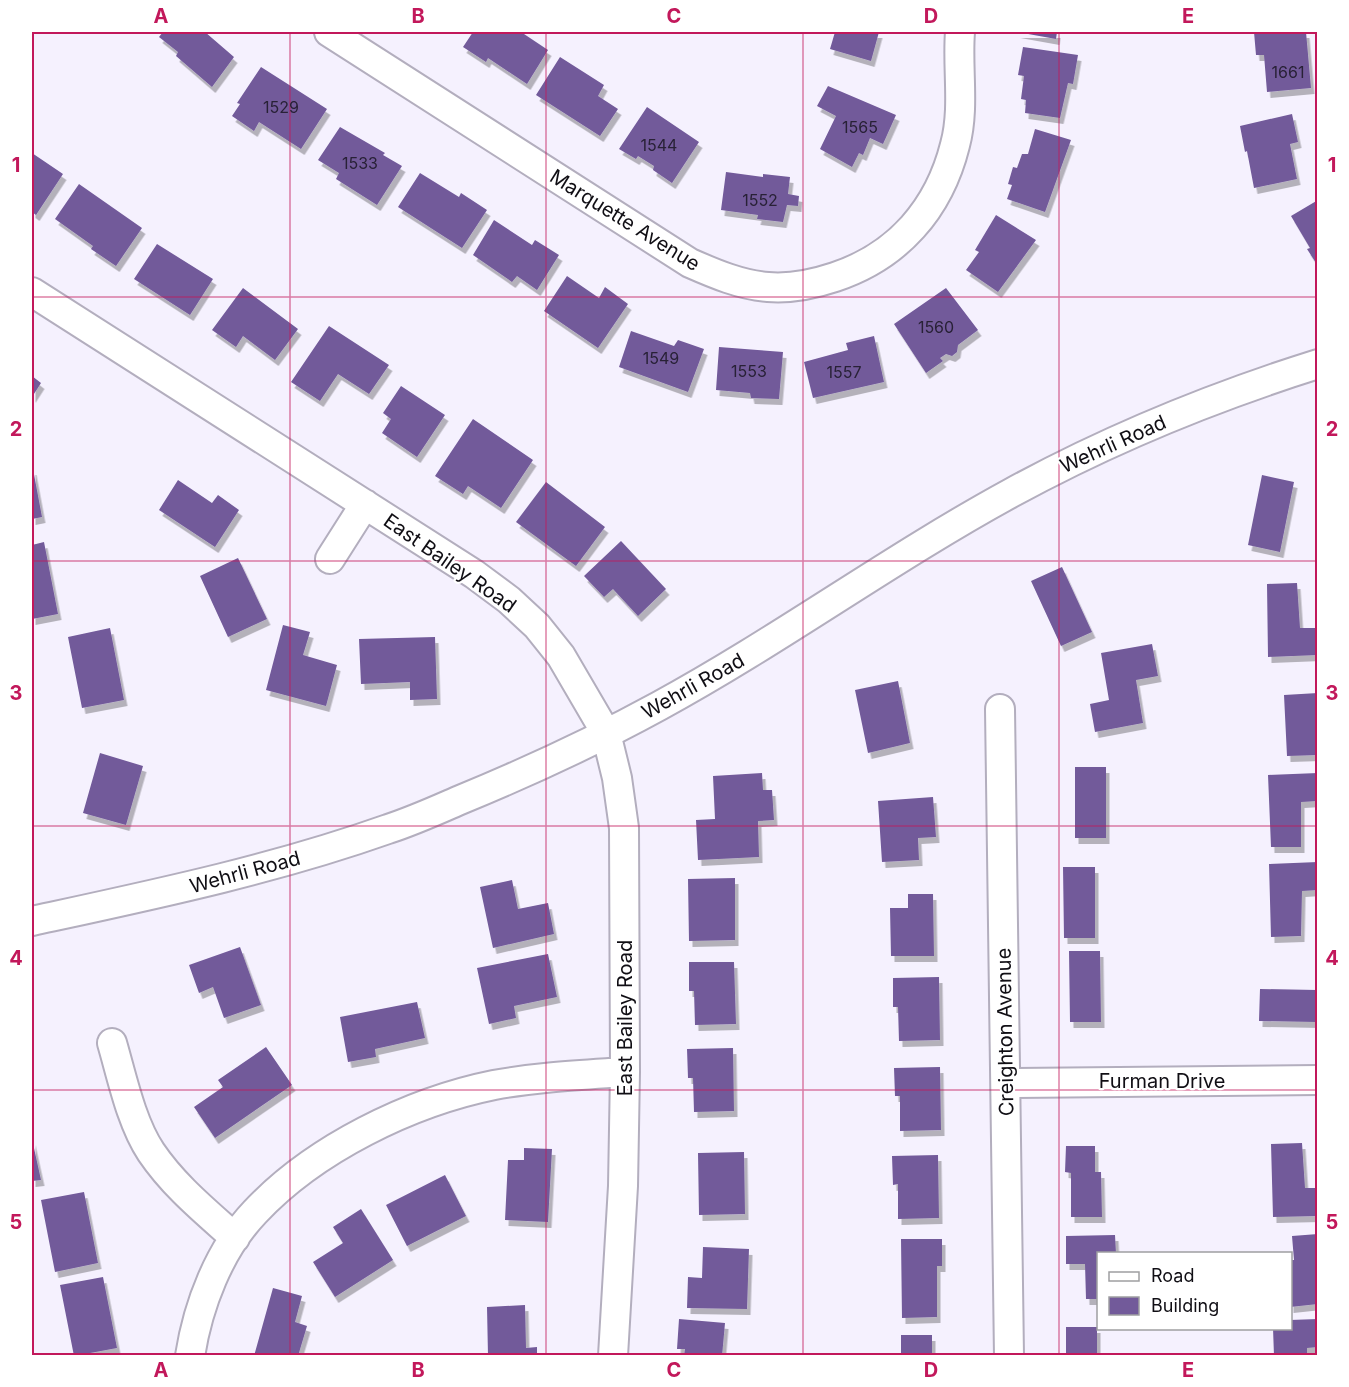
<svg xmlns="http://www.w3.org/2000/svg" width="1349" height="1387" font-family="Inter,sans-serif">
	<style>
		.building { fill: #725a9a; filter: url(#shadow) }
		.lines { fill: none; stroke-linecap: round; stroke-linejoin: round }
		.minor-casing { stroke: #b3aebe; stroke-width: 32 }
		.minor { stroke: #fff; stroke-width: 28 }
		.grid { fill: none; stroke: #c2185b; stroke-width: 1.5; stroke-opacity: 0.55 }
		.labels { text-anchor: middle; dominant-baseline: central; stroke-width: 4.5; stroke-linejoin: round; paint-order: stroke }
		.number-label { font-size: 16px; fill: #282136 }
		.street-label { font-size: 20px; fill: #100e14; stroke: #fff }
		.neatline { fill: none; stroke: #c2185b; stroke-width: 2 }
		.grid-label { font-size: 20px; text-anchor: middle; font-weight: bold; fill: #c2185b }
	</style>
	<defs>
		<filter id="shadow"><feDropShadow dx="3.5" dy="6" stdDeviation="0" flood-color="#0004"/></filter>
	</defs>
	<rect width="100%" height="100%" fill="#f5f1fe"/>
	<path class="building" d="M163,32h42l29,25 -22,30 -36,-31 2,-4 -19,-15z
		M473,32h48l27,18 -21,34 -39,-26 -2,4 -23,-15z
		M835,32h44l-8,29 -41,-12z
		M1017,32h40l-1,7z
		M1254,32h52l5,56 -44,4 -3,-37h-8z
		M1023,47l55,8 -5,29 -5,-1 -8,35 -35,-5 1,-13 -5,-1 3,-23 -6,-1z
		M560,57l44,28 -6,11 20,13 -18,27 -64,-41z
		M261,67l66,42 -26,40 -42,-27 -5,9 -22,-15 8,-12 -3,-1z
		M828,86l68,29 -13,29 -13,-6 -7,17 -4,-2 -7,14 -32,-18 16,-33 -19,-10z
		M647,107l52,35 -27,41 -19,-13 1,-4 -16,-10 -2,3 -17,-10z
		M1292,114l6,28 -8,2 7,35 -43,9 -7,-37 -2,1 -5,-26z
		M340,127l45,26 -2,2 19,11 -25,39 -41,-26 3,-6 -21,-13z
		M1035,129l36,11 -26,72 -38,-13 5,-14 -4,-1 5,-17 4,1 5,-14h6z
		M32,153l31,21 -27,41 -4,-3z
		M726,172l37,5v-3l27,3 -2,17 11,2 -1,10 -11,-1 -4,17 -26,-3 1,-4 -37,-5z
		M420,173l39,24 2,-4 26,17 -25,38 -64,-41z
		M79,184l63,44 -26,38 -25,-17 2,-3 -38,-27z
		M1318,200v66l-11,-17 3,-1 -19,-32z
		M996,215l40,25 -38,52 -32,-22 13,-18 -4,-2z
		M494,220l38,25 3,-5 24,15 -22,35 -20,-14 -5,6 -39,-27z
		M157,244l56,35 -23,36 -56,-36z
		M567,276l32,22 6,-11 23,17 -30,44 -54,-37z
		M243,288l55,41 -23,31 -32,-24 -7,11 -24,-17z
		M946,288l32,42 -20,15 -1,7 -5,4 -6,-2 -6,4 3,3 -17,12 -32,-49z
		M329,326l60,39 -20,29 -31,-20 -18,27 -29,-19z
		M631,331l43,15 4,-6 26,9 -16,43 -69,-25z
		M874,336l10,46 -71,16 -9,-36 44,-12 -2,-7z
		M719,347l64,5 -4,47 -28,-1 -1,-5 -34,-3z
		M32,376l9,7 -9,14z
		M401,386l44,29 -28,42 -35,-24 9,-14 -8,-6z
		M473,419l60,41 -32,48 -33,-22 -5,8 -28,-18z
		M33,469l9,48 -10,2v-50z
		M1262,475l32,7 -14,70 -32,-7z
		M178,480l34,23 6,-8 21,15 -24,37 -56,-37z
		M546,482l59,45 -29,39 -60,-44z
		M621,541l45,48 -28,27 -25,-27 -9,8 -20,-21z
		M44,542l14,72 -26,5v-74z
		M238,558l29,61 -39,18 -28,-61z
		M1062,567l30,65 -31,14 -30,-65z
		M1297,583l3,45h18v27l-50,2 -1,-73z
		M283,625l27,7 -7,23 34,10 -11,41 -60,-16z
		M110,628l14,72 -42,8 -14,-71z
		M435,637l2,62 -27,1v-18l-49,2 -2,-45z
		M1152,644l6,32 -22,4 7,43 -48,9 -5,-28 19,-4 -8,-47z
		M898,681l12,62 -42,10 -13,-63z
		M1318,693v62l-31,1 -3,-61z
		M100,753l43,13 -17,59 -43,-12z
		M1075,767h31v71h-31z
		M762,773l1,17h9l2,30 -16,1 1,36 -61,3 -2,-40 19,-1 -2,-43z
		M1318,773v28l-17,1v45h-30l-3,-72z
		M933,797l3,40 -18,1 1,22 -37,2 -4,-61z
		M1318,862v28l-16,1 -1,45 -30,1 -2,-73z
		M1063,867h32v71h-31z
		M735,878v62l-46,1 -1,-62z
		M512,880l6,29 30,-6 6,31 -61,14 -13,-61z
		M908,894h25l1,62h-43l-1,-48h18z
		M240,947l21,58 -37,13 -11,-31 -14,6 -10,-28z
		M1069,951h31l1,71h-31z
		M548,954l9,43 -43,9 2,12 -27,6 -12,-56z
		M689,962h45l2,62 -41,1 -1,-34h-5z
		M939,977l1,63 -41,1 -1,-34h-5v-29z
		M1260,989l57,1v32l-58,-1z
		M417,1002l8,36 -50,11 1,8 -28,5 -8,-45z
		M266,1047l26,38 -77,53 -21,-31 29,-20 -5,-7z
		M733,1048l1,63 -40,1 -1,-34h-5l-1,-29z
		M940,1067l1,63 -41,1v-35h-5l-1,-28z
		M32,1139l9,41 -9,1z
		M1302,1143l3,45h13v28l-45,1 -2,-73z
		M1066,1146h29v26h6l1,45h-31v-44l-6,-1z
		M524,1148l28,1 -4,73 -43,-2 3,-60h16z
		M744,1152l1,62 -46,1 -1,-62z
		M938,1155l1,63 -41,1v-35l-5,1 -1,-29z
		M445,1175l21,41 -59,30 -21,-41z
		M84,1192l14,71 -43,9 -14,-72z
		M361,1209l32,51 -58,37 -22,-35 30,-19 -10,-16z
		M1318,1234v70l-28,3v-47h4l-2,-24z
		M1115,1235l1,19h-18v45h-12l-1,-35h-19v-28z
		M901,1239h41v27h-5v51l-35,1z
		M703,1247l46,2 -2,60 -60,-1 1,-31 14,1z
		M103,1277l14,71 -43,8 -14,-71z
		M273,1288l29,8 -7,26 12,4 -9,30h-44z
		M525,1305l1,43 11,-1v9h-49l-1,-49z
		M679,1319l46,4 -3,33h-38l1,-7h-8z
		M1318,1319v28l-11,1v8h-33l-1,-28h17v-8z
		M1066,1327h31v29h-31z
		M901,1335h31v21h-31z"/>
	<g class="lines">
		<defs>
			<path id="minor" d="M329,32l361,231c25,11 51,22 78,24 24,2 46,-3 67,-10 63,-21 104,-68 120,-132 10,-37 2,-76 5,-113
				M32,292l442,282 35,26 28,26 24,30 45,77 11,45 7,50 1,244 -2,114 -10,170
				M330,559l35,-55
				M1000,709l9,647
				M32,921c120,-26 240,-51 356,-92 25,-8 49,-19 72,-29 68,-28 135,-59 199,-94 121,-66 231,-147 352,-213 97,-53 202,-96 307,-129
				M112,1043c10,34 19,79 39,109 23,34 54,59 84,86
				M1006,1083l312,-3
				M190,1356c8,-51 29,-106 65,-144 59,-63 155,-110 239,-127 43,-8 87,-10 131,-13"/>
		</defs>
		<use href="#minor" class="minor-casing"/>
		<use href="#minor" class="minor"/>
	</g>
	<path class="grid" d="M290,32v1324M546,32v1324M803,32v1324M1059,32v1324M32,297h1286M32,561h1286M32,826h1286M32,1090h1286"/>
	<g class="labels">
		<g class="number-label">
			<text x="1288" y="72">1661</text>
			<text x="281" y="107">1529</text>
			<text x="860" y="127">1565</text>
			<text x="659" y="145">1544</text>
			<text x="360" y="163">1533</text>
			<text x="760" y="200">1552</text>
			<text x="936" y="327">1560</text>
			<text x="661" y="358">1549</text>
			<text x="749" y="371">1553</text>
			<text x="844" y="372">1557</text>
		</g>
		<g class="street-label">
			<text transform="translate(625 220) rotate(32)">Marquette Avenue</text>
			<text transform="translate(1113 444) rotate(-24)">Wehrli Road</text>
			<text transform="translate(450 563) rotate(35)">East Bailey Road</text>
			<text transform="translate(693 686) rotate(-29)">Wehrli Road</text>
			<text transform="translate(245 872) rotate(-15)">Wehrli Road</text>
			<text transform="translate(625 1018) rotate(-90)">East Bailey Road</text>
			<text transform="translate(1005 1032) rotate(-91)">Creighton Avenue</text>
			<text x="1162" y="1081">Furman Drive</text>
		</g>
	</g>
	<rect width="1349" height="1387" fill="none" stroke="#ffffff" stroke-width="66"/>
	<rect x="1097" y="1252" width="195" height="78" fill="#ffffff" stroke="#9f9fa1" stroke-width="1.5"/>
	<rect x="1109" y="1272" width="30" height="9" fill="#ffffff" stroke="#9f9fa1" stroke-width="1.5"/>
	<text x="1151" y="1282" font-size="18" fill="#100e14">Road</text>
	<rect x="1109" y="1297" width="30" height="18" fill="#725a9a" stroke="#9f9fa1" stroke-width="1.5"/>
	<text x="1151" y="1312" font-size="18" fill="#100e14">Building</text>
	<rect x="33" y="33" width="1283" height="1321" class="neatline"/>
	<g class="grid-label">
		<text x="161" y="23">A</text>
		<text x="418" y="23">B</text>
		<text x="674" y="23">C</text>
		<text x="931" y="23">D</text>
		<text x="1188" y="23">E</text>
		<text x="16" y="172">1</text>
		<text x="1332" y="172">1</text>
		<text x="16" y="436">2</text>
		<text x="1332" y="436">2</text>
		<text x="16" y="700">3</text>
		<text x="1332" y="700">3</text>
		<text x="16" y="965">4</text>
		<text x="1332" y="965">4</text>
		<text x="16" y="1229">5</text>
		<text x="1332" y="1229">5</text>
		<text x="161" y="1377">A</text>
		<text x="418" y="1377">B</text>
		<text x="674" y="1377">C</text>
		<text x="931" y="1377">D</text>
		<text x="1188" y="1377">E</text>
	</g>
</svg>
